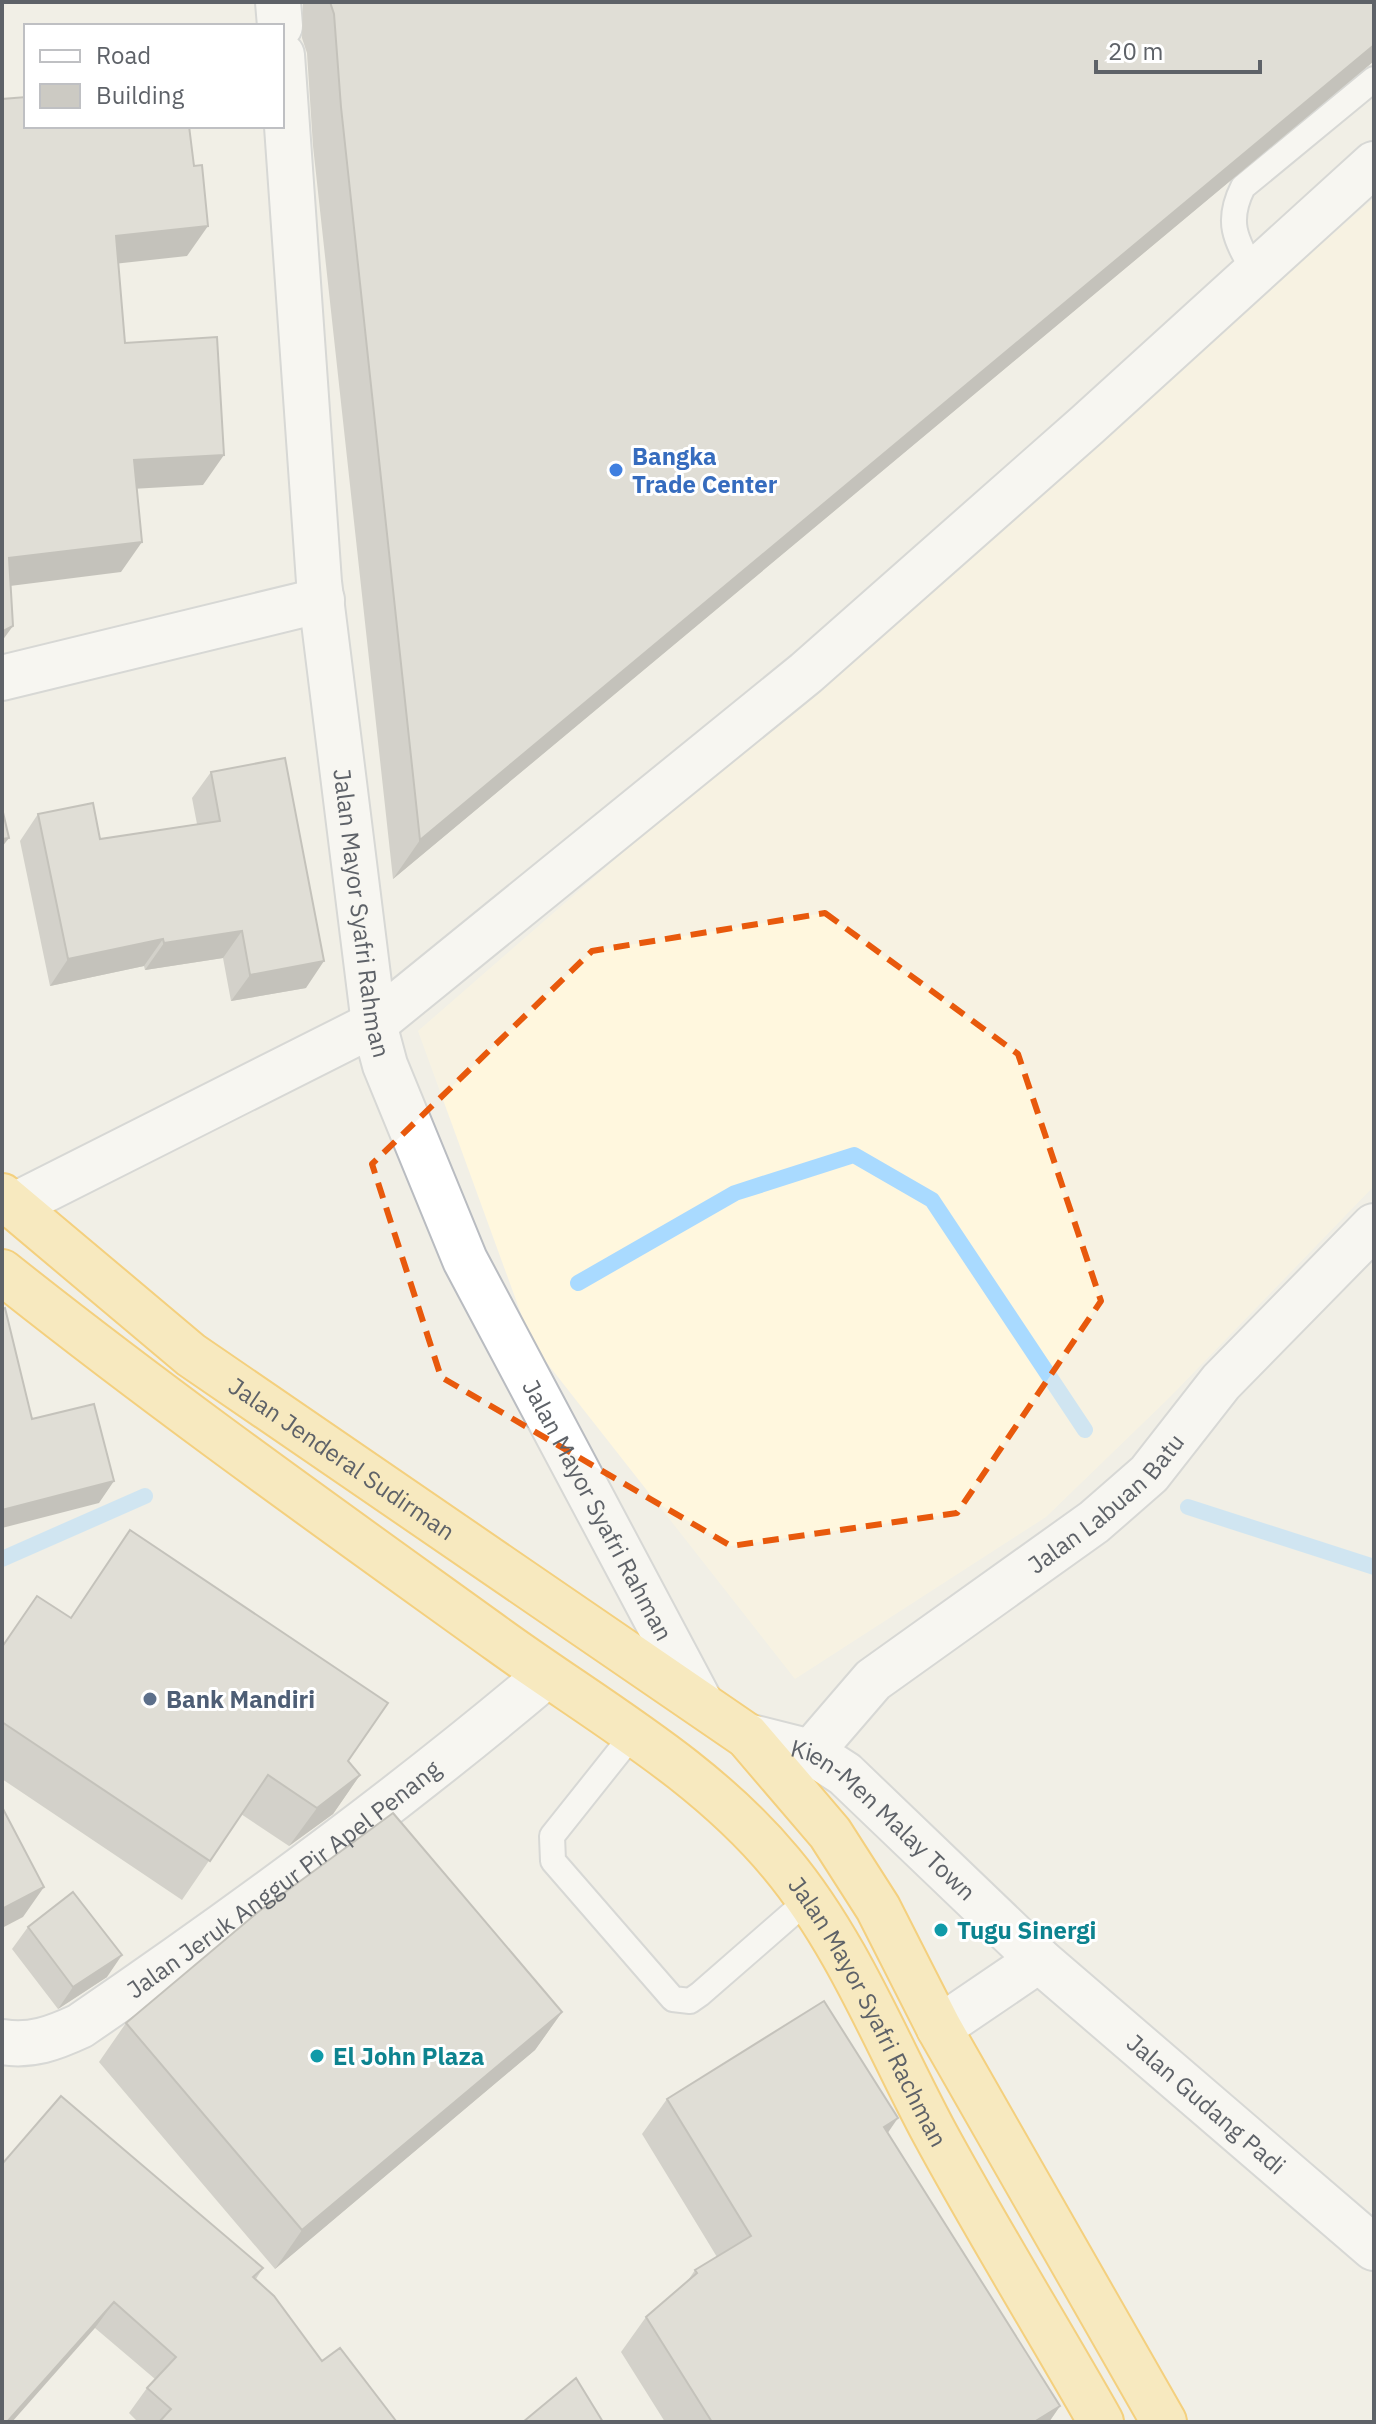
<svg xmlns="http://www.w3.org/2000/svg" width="1376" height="2424" font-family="'IBM Plex Sans',sans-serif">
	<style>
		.commercial { fill: #fff7de }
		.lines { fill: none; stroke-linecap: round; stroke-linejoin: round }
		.stream { stroke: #a9daff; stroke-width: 16 }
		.lane-casing { stroke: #b9bcc1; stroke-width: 28 }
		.street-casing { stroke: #b9bcc1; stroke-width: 48 }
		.highway-casing { stroke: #f8aa00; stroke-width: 48 }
		.lane { stroke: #fff; stroke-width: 24 }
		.street { stroke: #fff; stroke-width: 44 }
		.highway { stroke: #ffe390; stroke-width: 44 }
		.wall { fill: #afaea8 }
		.shaded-wall { fill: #8f8d88 }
		.building { fill: #cccac3; stroke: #8f8d88; stroke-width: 2 }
		.marked { fill: none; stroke: #e8590c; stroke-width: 6; stroke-dasharray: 16 10; stroke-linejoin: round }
		.shop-dot { fill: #3f7fe0; stroke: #fff; stroke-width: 3 }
		.service-dot { fill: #5c6f8a; stroke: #fff; stroke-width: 3 }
		.culture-dot { fill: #0f9aa8; stroke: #fff; stroke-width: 3 }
		.labels { text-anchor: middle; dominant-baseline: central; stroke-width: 6; stroke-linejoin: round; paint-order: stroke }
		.shop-label { font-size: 24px; font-weight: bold; fill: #366cbe; stroke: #fff; text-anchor: start }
		.street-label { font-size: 24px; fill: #5e6268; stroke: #fff }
		.service-label { font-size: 24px; font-weight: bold; fill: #4e5e75; stroke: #fff; text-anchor: start }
		.culture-label { font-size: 24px; font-weight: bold; fill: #0d838f; stroke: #fff; text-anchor: start }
	</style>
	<rect width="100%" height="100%" fill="#f1efe6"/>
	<path class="commercial" d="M1374,198v988l-203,210 -125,121 -251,162 -263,-335 -114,-313z"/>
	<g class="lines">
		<path class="stream" d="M578,1283l157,-90 119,-38 78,45 153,230
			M1188,1507l186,60
			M2,1559l143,-63"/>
		<defs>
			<path id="lane" d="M1255,273c-19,-33 -30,-50 -12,-86l131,-108
				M634,1733l-82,103 1,25 120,138 17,2 10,-7 109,-95"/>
			<g id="street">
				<path d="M278,2l2,24"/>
				<path id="s1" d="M282,55l37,527 55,442 11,41 80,195 234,440"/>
				<path d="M2,678l320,-78"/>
				<path d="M13,1206l361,-182 432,-351 281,-248 287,-261"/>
				<path id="s2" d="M747,1736l64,16 34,22 194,186 335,288"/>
				<path id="s3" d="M811,1752l62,-72 221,-158 55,-48 72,-92 153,-156"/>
				<path d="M939,2028l100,-68"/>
				<path id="s4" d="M2,2042c29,5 52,-4 78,-16 161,-110 318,-225 467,-351"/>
			</g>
			<g id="highway">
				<path id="s5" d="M2,1196l189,159 556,381 83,97 48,75 61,120 225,394"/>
				<path id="s6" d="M2,1272c162,129 330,248 498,369 97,70 204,129 281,222 66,79 105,179 153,269 53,98 112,193 167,290"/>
			</g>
		</defs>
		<use href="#lane" class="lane-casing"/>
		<use href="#street" class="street-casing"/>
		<use href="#highway" class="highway-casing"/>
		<use href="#lane" class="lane"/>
		<use href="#street" class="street"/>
		<use href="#highway" class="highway"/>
	</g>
	<path class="wall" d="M303,2h1071v59l-981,818 -80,-733 -6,-93 -5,-15z
		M211,772l95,216 -75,13 -8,-43 -78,12 -1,-4 -94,20 -30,-145 18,-27 62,25 97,-15 -5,-26z
		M70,1618l278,143 12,14 -27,39 -44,32 -48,-32 -59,86 -180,-121v-133z
		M28,1927l79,50 -49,32 -46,-60z
		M562,2012l-27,38 -260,219 -176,-207 27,-39z
		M667,2099l221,34 172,273 -11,16h-384l-44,-70 25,-35 41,-35 8,-12 22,-13 -75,-123z
		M2,2164l261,104 -7,11 66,82 73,61h-257l-9,-9 18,-25 8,-9 -60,-51z"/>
	<path class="shaded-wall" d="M1374,45v16l-981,818 27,-39z
		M208,226l-21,30 -92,10 21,-30z
		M224,455l-21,30 -90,5 21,-30z
		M142,542l-21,30 -119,15 7,-29z
		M13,626l-11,15v-6l3,-5z
		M9,838l-7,9v-8z
		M242,931l-19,27 -78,12 19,-27z
		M163,939l-19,27 -94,20 18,-27z
		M324,961l-18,27 -75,13 19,-26z
		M114,1481l-15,22 -97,25v-18z
		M360,1775l-27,39 -44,32 28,-38z
		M44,1887l-21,30 -21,11v-19z
		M122,1955l-15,22 -49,32 15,-22z
		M562,2012l-27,38 -260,219 27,-39z
		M898,2118l-24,35 10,-26z
		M114,2302l-19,26 -83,94h-5z
		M1060,2406l-11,16h-15z"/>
	<path class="building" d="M330,2h1044v43l-954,795 -79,-733 -7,-93z
		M26,97v29h163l5,40 8,-1 6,61 -92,10 9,107 92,-6 7,118 -90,5 8,82 -133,16 4,68 -8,4 -3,7v-538z
		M285,758l39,203 -74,14 -8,-44 -78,12 -1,-4 -95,20 -30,-145 55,-11 7,36 120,-18 -9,-49z
		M2,808l7,30 -7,1z
		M5,1308l27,111 62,-15 20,77 -112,29v-201z
		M130,1530l258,173 -40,58 12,14 -43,33 -49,-33 -58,86 -208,-139v-75l35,-51 34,22z
		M2,1807l42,80 -42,22z
		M393,1813l169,199 -260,218 -176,-207 132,-111z
		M73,1892l49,63 -49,32 -45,-60z
		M824,2001l74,117 -14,9 176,279 -26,16h-322l-66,-105 51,-44 -2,-3 56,-34 -84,-137z
		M61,2096l202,172 -10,9 21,19 48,65 18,-13 56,73 -237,1 12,-13 -24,-21 29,-31 -62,-55 -107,120h-5v-258z
		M576,2378l27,44h-80z"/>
	<path d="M0 0H1376V2424H0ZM825,913l193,141 83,247 -144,212 -226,33 -290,-169 -69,-213 220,-213z" fill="#f1efe6" fill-opacity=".55" fill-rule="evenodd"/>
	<path class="marked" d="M825,913l193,141 83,247 -144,212 -226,33 -290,-169 -69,-213 220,-213z"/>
	<circle class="shop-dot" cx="616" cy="470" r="8"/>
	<circle class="service-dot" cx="150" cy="1699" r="8"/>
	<g class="culture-dot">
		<circle cx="941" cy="1930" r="8"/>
		<circle cx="317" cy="2056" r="8"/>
	</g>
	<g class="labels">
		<g class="shop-label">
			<text x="632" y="456">Bangka<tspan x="632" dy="28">Trade Center</tspan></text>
		</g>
		<g class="street-label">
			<text stroke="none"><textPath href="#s1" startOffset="862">Jalan Mayor Syafri Rahman</textPath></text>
			<text stroke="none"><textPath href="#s5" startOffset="430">Jalan Jenderal Sudirman</textPath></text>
			<text stroke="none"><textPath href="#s3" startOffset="388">Jalan Labuan Batu</textPath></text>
			<text stroke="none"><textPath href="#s1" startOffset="1510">Jalan Mayor Syafri Rahman</textPath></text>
			<text stroke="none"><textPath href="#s2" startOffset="164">Kien-Men Malay Town</textPath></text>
			<text stroke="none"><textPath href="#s4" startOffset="332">Jalan Jeruk Anggur Pir Apel Penang</textPath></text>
			<text stroke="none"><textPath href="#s6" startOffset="1152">Jalan Mayor Syafri Rachman</textPath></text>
			<text stroke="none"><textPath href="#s2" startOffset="596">Jalan Gudang Padi</textPath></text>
		</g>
		<g class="service-label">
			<text x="166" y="1699">Bank Mandiri</text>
		</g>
		<g class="culture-label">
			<text x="957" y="1930">Tugu Sinergi</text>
			<text x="333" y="2056">El John Plaza</text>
		</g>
	</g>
	<rect width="1376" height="2424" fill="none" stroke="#5e6268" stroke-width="8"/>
	<rect x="24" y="24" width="260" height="104" fill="#ffffff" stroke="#bfc0c3" stroke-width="2"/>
	<rect x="40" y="50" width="40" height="12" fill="#ffffff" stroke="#bfc0c3" stroke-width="2"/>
	<text x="96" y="64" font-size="24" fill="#5e6268">Road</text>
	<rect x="40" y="84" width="40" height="24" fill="#cccac3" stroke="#bfc0c3" stroke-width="2"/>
	<text x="96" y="104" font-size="24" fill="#5e6268">Building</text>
	<path d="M1096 60v12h164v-12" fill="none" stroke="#5e6268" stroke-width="4"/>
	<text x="1108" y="60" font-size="24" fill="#5e6268" stroke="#ffffff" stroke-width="6" paint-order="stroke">20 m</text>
</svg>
